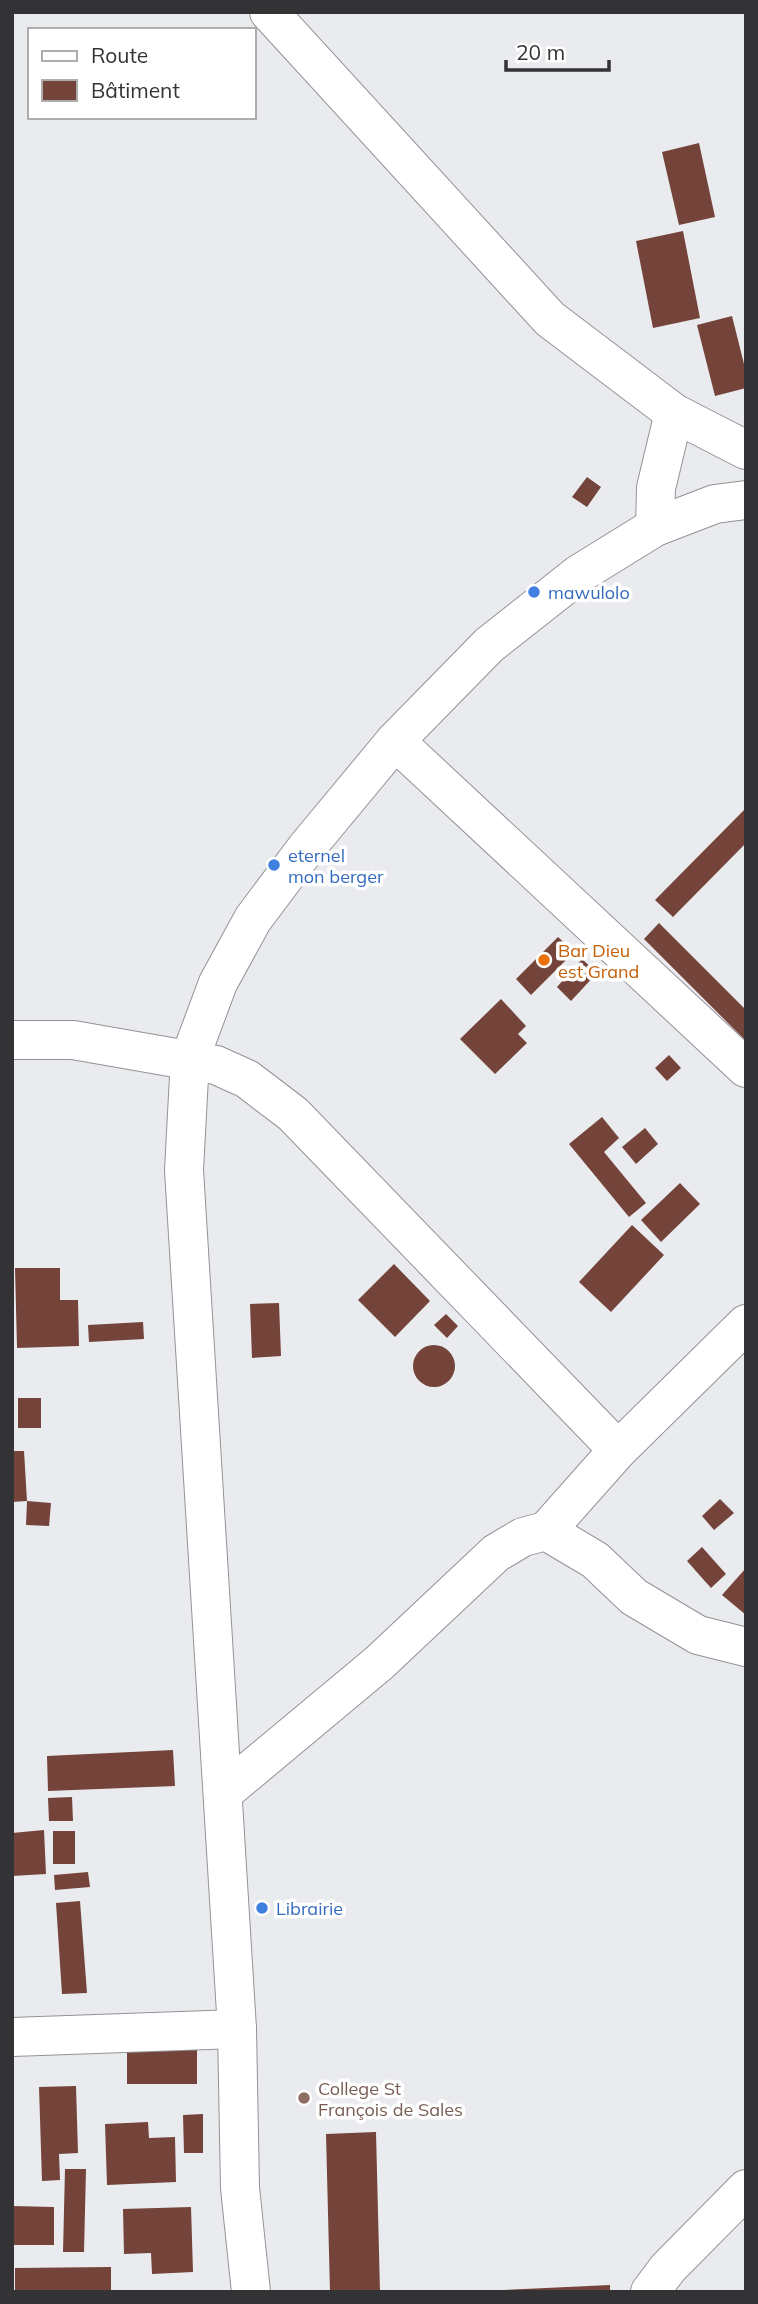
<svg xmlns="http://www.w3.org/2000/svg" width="758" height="2304" font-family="Mulish,sans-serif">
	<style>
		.building { fill: #744339 }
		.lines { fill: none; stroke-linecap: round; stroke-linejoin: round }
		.minor-casing { stroke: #929396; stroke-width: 40 }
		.tertiary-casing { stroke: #929396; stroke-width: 40 }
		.minor { stroke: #fff; stroke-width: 38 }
		.tertiary { stroke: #fff; stroke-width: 38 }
		.shop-dot { fill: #3f7fe0; stroke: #fff; stroke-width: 2.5 }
		.food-dot { fill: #e8710a; stroke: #fff; stroke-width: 2.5 }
		.education-dot { fill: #8d6e63; stroke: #fff; stroke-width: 2.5 }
		.labels { text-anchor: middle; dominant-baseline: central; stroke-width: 7; stroke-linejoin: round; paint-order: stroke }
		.shop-label { font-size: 18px; fill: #366cbe; stroke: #fff; text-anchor: start }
		.food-label { font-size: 18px; fill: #c56008; stroke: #fff; text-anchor: start }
		.education-label { font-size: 18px; fill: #785e54; stroke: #fff; text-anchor: start }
	</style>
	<rect width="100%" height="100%" fill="#eaebef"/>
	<path class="building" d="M699,143l16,74 -36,8 -17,-73z
		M683,231l17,87 -47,10 -17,-87z
		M732,316l14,56v16l-31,8 -18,-71z
		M587,477l14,10 -14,20 -15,-10z
		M746,808v35l-73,74 -18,-17z
		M659,923l87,87v31l-102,-102z
		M558,937l16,15 -43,43 -15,-16z
		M582,959l15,14 -26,28 -14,-14z
		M501,999l25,27 -8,8 9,9 -32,31 -35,-35z
		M669,1055l12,13 -14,13 -12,-13z
		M602,1117l17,21 -15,14 42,51 -17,14 -60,-73z
		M645,1128l13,16 -22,20 -14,-17z
		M680,1183l20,21 -39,38 -20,-22z
		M632,1225l32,30 -53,57 -32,-30z
		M394,1264l36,37 -35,36 -37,-37z
		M15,1268h45v32h18l1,46 -62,2z
		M279,1303l2,53 -29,2 -2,-54z
		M446,1314l12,12 -11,12 -13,-13z
		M143,1322l1,17 -55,3 -1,-17z
		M413 1366a21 21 0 1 1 42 0a21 21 0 1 1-42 0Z
		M18,1398h23v30h-23z
		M12,1451h12l3,50 -15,1z
		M720,1499l14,14 -20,17 -12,-14z
		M27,1501l24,2 -2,23 -23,-1z
		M702,1547l24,27 -15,14 -24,-27z
		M746,1568v47l-24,-20z
		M173,1750l2,36 -127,5 -1,-35z
		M72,1797l1,24h-24l-1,-23z
		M44,1830l2,44 -34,2v-43z
		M53,1831h22v33h-22z
		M88,1872l2,15 -35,3 -1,-15z
		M80,1901l7,92 -25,1 -6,-91z
		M127,2046h70v38h-70z
		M76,2086l2,67 -19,1 1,26 -18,1 -3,-94z
		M203,2114v39h-19l-1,-38z
		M148,2122l1,16 26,-1 1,45 -69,3 -2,-61z
		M376,2132l4,160h-50l-4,-158z
		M65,2169h21l-2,83h-21z
		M12,2206l42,1v38h-42z
		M191,2207l2,65 -41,2 -1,-21 -27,1 -1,-45z
		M111,2267v25h-96v-24z
		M610,2285v7h-106v-2z"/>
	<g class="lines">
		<defs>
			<path id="minor" d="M269,12l281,307 124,94 -18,75 -1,39
				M674,413l72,37
				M395,741l351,327
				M12,1040h61l143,25 31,14 46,35 325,336
				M546,1531l72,-81 128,-126
				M223,1793l156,-130 117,-110 27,-16 23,-6 49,29 39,37 64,38 48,12
				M12,2037l225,-8
				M650,2292l18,-24 78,-79"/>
			<path id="tertiary" d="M251,2292l-11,-104 -3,-159 -53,-859 6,-112 28,-75 35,-64 54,-72 88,-106 94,-96 90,-71 76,-47 60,-23 31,-4"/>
		</defs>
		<use href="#minor" class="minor-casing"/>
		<use href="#tertiary" class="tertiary-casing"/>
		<use href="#minor" class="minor"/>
		<use href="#tertiary" class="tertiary"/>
	</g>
	<g class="shop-dot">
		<circle cx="534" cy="592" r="7"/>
		<circle cx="274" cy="865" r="7"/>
		<circle cx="262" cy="1908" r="7"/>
	</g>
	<circle class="food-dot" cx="544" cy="960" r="7"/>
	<circle class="education-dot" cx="304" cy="2098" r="7"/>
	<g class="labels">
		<g class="shop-label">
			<text x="548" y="592">mawulolo</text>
			<text x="288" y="855">eternel<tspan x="288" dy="21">mon berger</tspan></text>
			<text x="276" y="1908">Librairie</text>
		</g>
		<g class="food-label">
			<text x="558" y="950">Bar Dieu<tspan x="558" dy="21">est Grand</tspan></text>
		</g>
		<g class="education-label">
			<text x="318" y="2088">College St<tspan x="318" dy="21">François de Sales</tspan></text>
		</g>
	</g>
	<rect width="758" height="2304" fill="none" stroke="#333335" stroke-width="28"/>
	<rect x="28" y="28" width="228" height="91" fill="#ffffff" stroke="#adadae" stroke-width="2"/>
	<rect x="42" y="51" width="35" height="10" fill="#ffffff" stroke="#adadae" stroke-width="2"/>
	<text x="91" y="63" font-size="21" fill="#333335">Route</text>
	<rect x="42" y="80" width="35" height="21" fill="#744339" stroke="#adadae" stroke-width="2"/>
	<text x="91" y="98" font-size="21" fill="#333335">Bâtiment</text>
	<path d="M506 60v10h103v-10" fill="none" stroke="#333335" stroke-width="3.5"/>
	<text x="516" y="60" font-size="21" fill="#333335" stroke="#ffffff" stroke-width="5" paint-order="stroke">20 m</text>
</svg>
